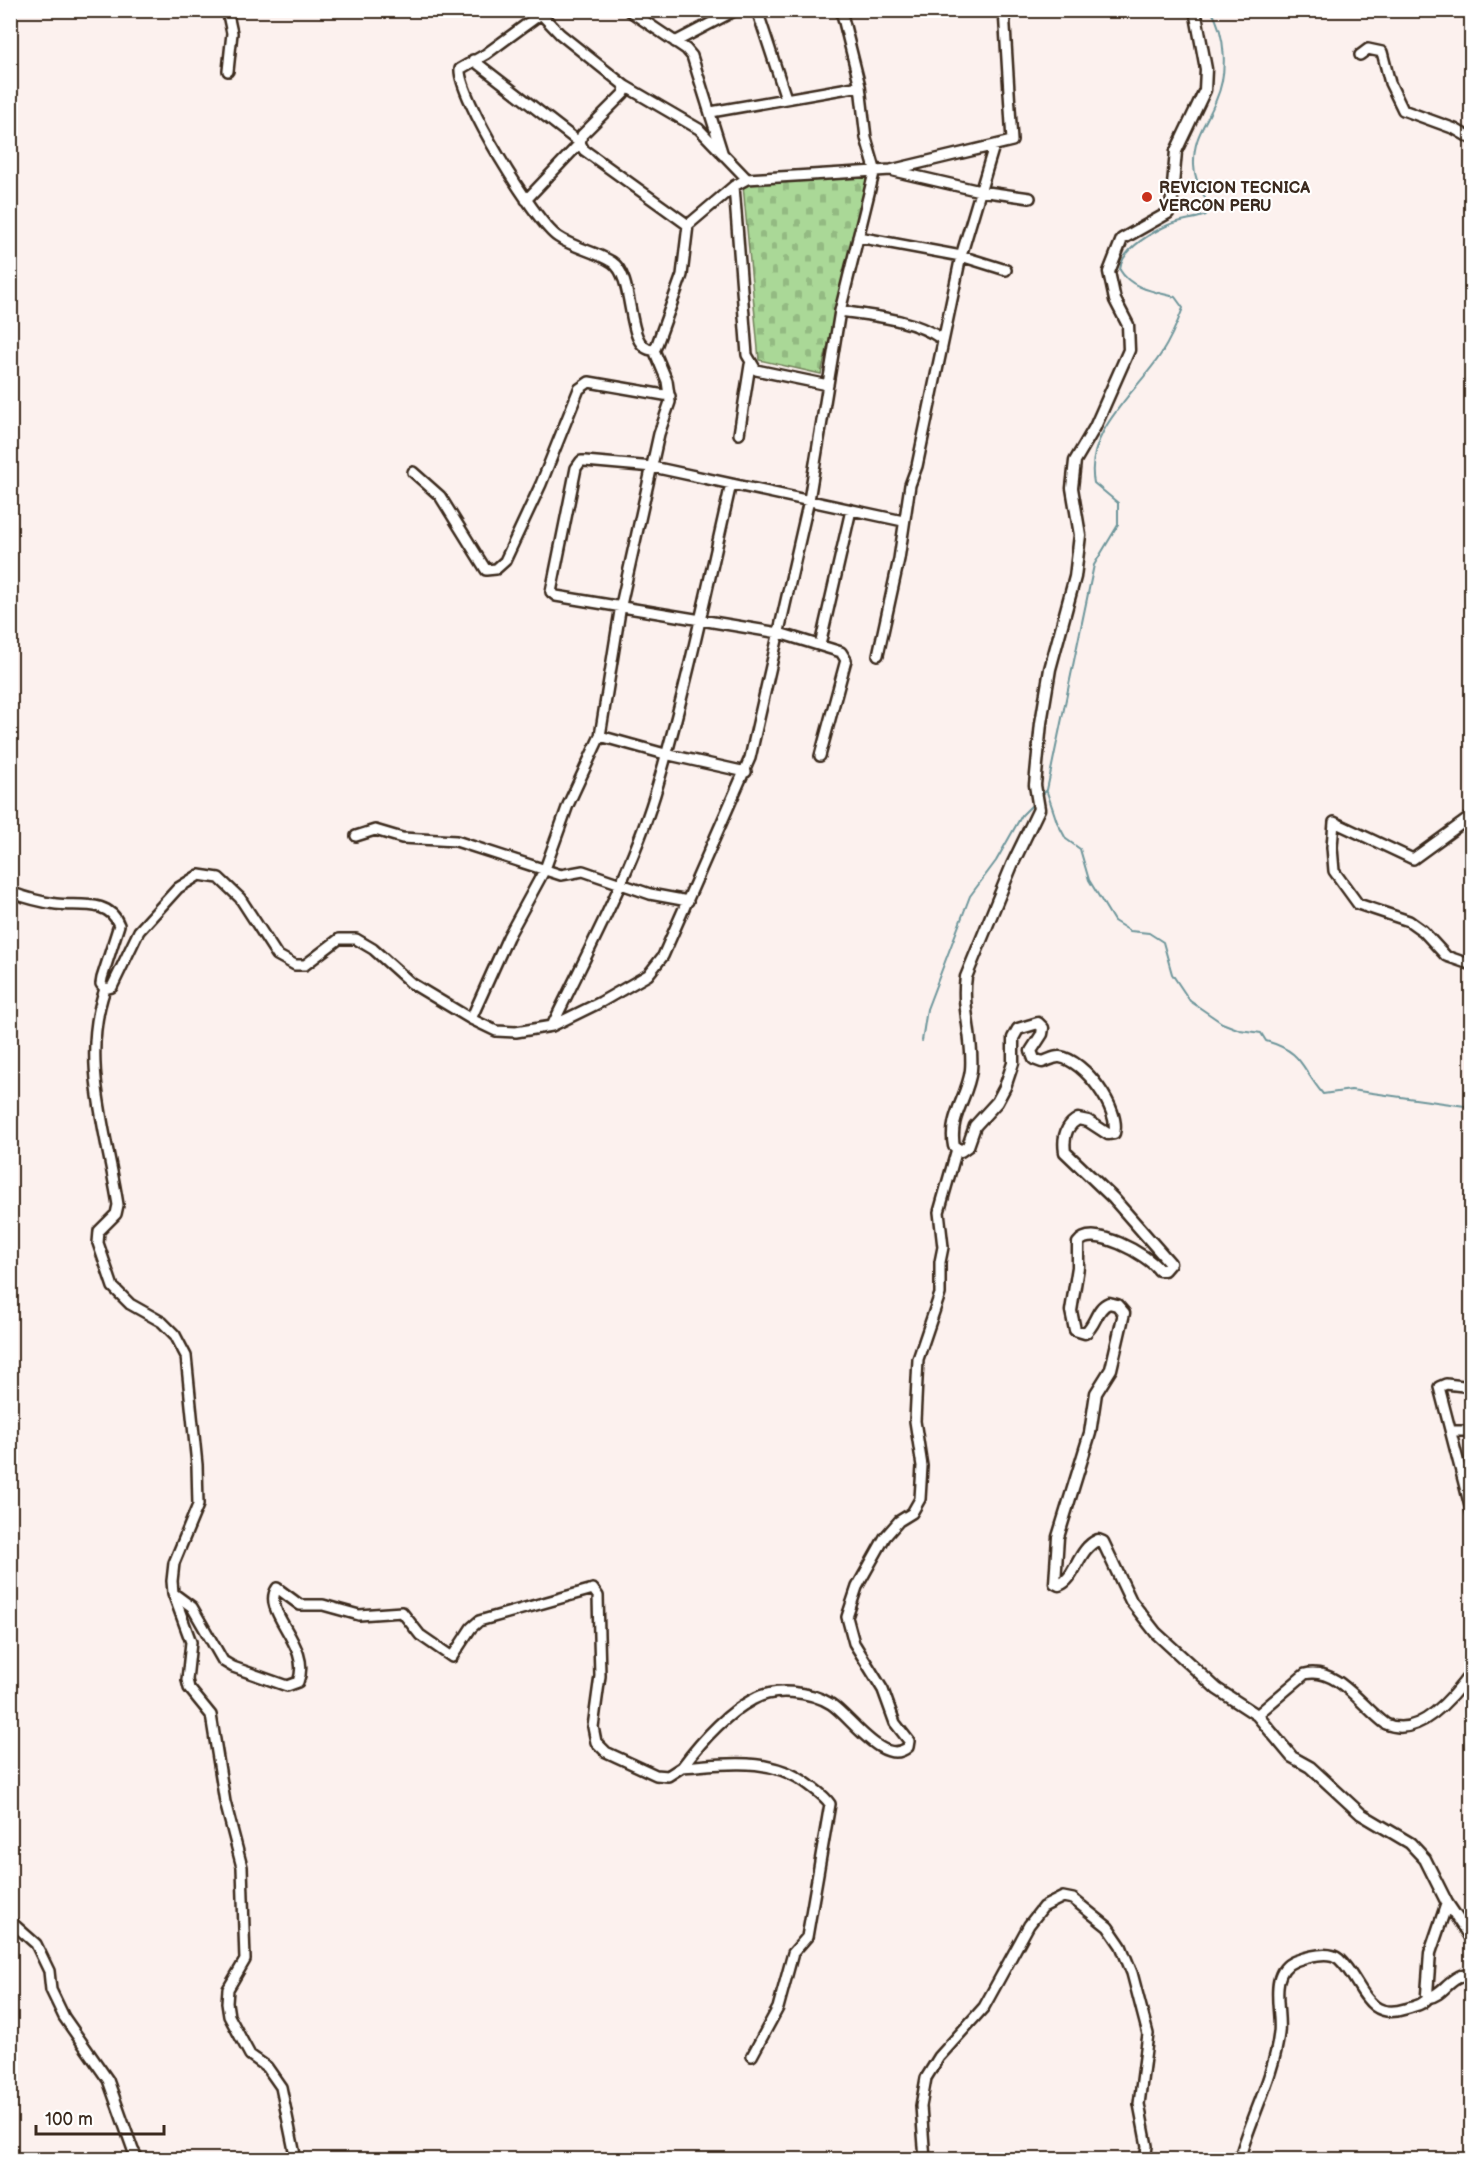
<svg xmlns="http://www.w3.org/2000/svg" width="1482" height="2170" font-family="'Balsamiq Sans',sans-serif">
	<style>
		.cemetery { fill: url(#cemetery-stones); stroke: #72815a; stroke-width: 1.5 }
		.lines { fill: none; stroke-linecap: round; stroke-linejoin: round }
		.stream { stroke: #6e969b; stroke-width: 2 }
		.minor-casing { stroke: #3b2a1e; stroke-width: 14 }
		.tertiary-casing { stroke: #3b2a1e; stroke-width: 15 }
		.minor { stroke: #fff; stroke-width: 9 }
		.tertiary { stroke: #fff; stroke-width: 10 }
		.poi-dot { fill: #c8321e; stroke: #fff; stroke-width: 2 }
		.labels { text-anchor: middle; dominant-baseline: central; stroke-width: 4.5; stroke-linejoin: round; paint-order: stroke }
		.poi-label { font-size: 16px; font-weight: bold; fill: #3b2a1e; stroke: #fff; text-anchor: start }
	</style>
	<defs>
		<pattern id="cemetery-stones" width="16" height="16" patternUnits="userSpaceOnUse" patternTransform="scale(1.5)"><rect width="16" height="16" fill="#aad897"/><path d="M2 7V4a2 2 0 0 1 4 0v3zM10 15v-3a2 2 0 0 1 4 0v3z" fill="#93ba82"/></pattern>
	</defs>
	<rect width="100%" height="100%" fill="#fcf1ee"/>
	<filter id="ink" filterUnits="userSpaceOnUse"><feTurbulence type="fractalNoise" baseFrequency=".0167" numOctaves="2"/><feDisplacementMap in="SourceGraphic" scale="12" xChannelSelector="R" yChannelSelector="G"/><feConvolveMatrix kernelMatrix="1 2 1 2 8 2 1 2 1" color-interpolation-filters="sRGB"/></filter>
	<g filter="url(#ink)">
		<path class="cemetery" d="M869,172l-48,202 -62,-14 -16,-175z"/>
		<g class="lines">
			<path class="stream" d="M1047,792l10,30 9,17 14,10 9,31 25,41 16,10 19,2 14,9 9,32 18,27 32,22 18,7 21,3 5,8c38,11 34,26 57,53l28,-4 121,17
				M1040,797l7,-7 47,-225 24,-40v-22l-24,-20c-10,-52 42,-90 67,-129 9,-14 16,-30 22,-46l-8,-11c-19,-5 -44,-8 -55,-27 1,-19 28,-35 44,-43 13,-7 29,-7 42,-12l3,-6c-4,-15 -15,-28 -15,-44 -1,-29 12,-40 22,-65 12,-27 10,-65 -5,-90
				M922,1041l5,-32 43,-113 26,-35 26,-46 12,-12"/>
			<defs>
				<path id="minor" d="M227,10l5,23 -4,38
					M537,10l23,24 65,52 -1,7 -42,42 -2,8 4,7 104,75
					M546,10l-60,44 -26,15c-2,27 74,152 98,168 16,11 37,14 54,25 25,16 12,89 42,88l2,-3 26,-72 6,-50 46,-39 13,-7 144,-9 121,-29 -8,-131
					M628,10l58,39 6,7 31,99
					M757,10l29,88
					M675,42l61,-32
					M1360,55l8,-6 14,3 8,31 13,27 52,19 17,10
					M473,60l107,83 -54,57
					M625,86l74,43 48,50
					M711,112l149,-26
					M894,171l86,20 50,7
					M734,186l13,169 9,15 72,15
					M858,237l103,19 45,14
					M840,311c34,5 73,8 102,28
					M739,434l11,-69
					M413,472l27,24 46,74 10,-1 9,-8 36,-77 38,-95 10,-7 81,14
					M820,645l31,-135
					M878,655l21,-96 11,-74 7,-19 44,-210 33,-110
					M600,736l65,18 81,18
					M820,756l26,-96 -5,-8 -62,-19 -223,-37 -5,-4 25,-124 5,-7h4l68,6 250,54
					M1472,816l-59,43 -79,-37 -2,25 2,24 24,33 51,17 14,10 23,25 26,9
					M356,836l19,-6 27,8 54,3 105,34 22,-4 67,23 38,7
					M10,892c16,6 30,10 46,12 21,3 53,-6 63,21l-17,53 -1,6 4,5 7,-2 27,-56 39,-43 21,-13 20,3 21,20 37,57 18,10h10l34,-26h17l17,10 38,34 60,36 25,12 20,1 36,-6 49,-24 47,-27 15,-19 87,-198 59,-258 31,-189 35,-142 -9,-31 -6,-52 -19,-76
					M105,989c-25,71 2,144 13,216l-2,9 -17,17 -1,12 15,44 17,17 32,18 13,13 11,21 11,109 1,40 -24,58 -2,18 1,12 18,49 -4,38 2,8 22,27 14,87 17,65 3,93 -17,29 -1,14 2,13 21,39 17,12 14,20 15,73
					M471,1019l37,-82 37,-68 23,-64 32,-69 21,-131 38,-171 11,-32 -3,-21 -13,-31
					M552,1026c37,-77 83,-161 106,-242 29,-98 50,-200 73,-300
					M1472,1387l-26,-3 -7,3 33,127
					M1451,1431h21
					M173,1593l19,14 31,54 10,6 54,19 11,-4c15,-37 -38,-70 -21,-94l23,17h23l36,10 43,-3 18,23 32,22 19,-29 8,-7 114,-32 5,7 2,80 -7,51 3,15 10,10 50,23 12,1 14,-9
					M1257,1715l48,-41c32,-8 58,34 81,50 33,15 68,-28 86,-53
					M10,1921l26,23 13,27 2,19 13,27 44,63 25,70 6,10
					M752,2056l26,-48 15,-55 14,-16 23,-133c-5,-8 -13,-13 -21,-19 -38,-29 -82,-21 -127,-18 18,-24 44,-53 70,-67 22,-13 58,-9 79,4 20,13 53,64 77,43l1,-6 -14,-18 -12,-33 -29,-47 -7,-26 10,-30 28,-50 14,-16 13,-8 8,-14 2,-33 -7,-45 3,-62 22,-65v-32l3,-15 -4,-35 18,-63
					M925,2160l-4,-54 5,-28 13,-21 45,-50 45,-82 14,-18 20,-10 10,2 35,28 13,19 11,27 16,61 -9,70 8,42 -2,14
					M1239,2160c12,-43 35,-83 40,-127 3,-22 -12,-61 16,-72 11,-4 34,-11 44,-2 23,21 26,63 66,50 10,-3 18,-4 24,-12"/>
				<path id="tertiary" d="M1195,10l11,59 -1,21 -29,61 -5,57 -3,5 -46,26 -13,33 6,28 13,25 1,25 -34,77 -20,34 -3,27 8,47 -5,42 -25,92 -9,54 -6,62 4,24 -27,56 -46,112c-5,30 8,62 5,93 -3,27 -23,47 -17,76l7,5 7,-5 7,-20 22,-24 8,-15 8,-24v-25l5,-9 20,-6 5,5 -1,6 -11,17 3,8 8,3c6,-1 12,-6 18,-5 24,3 61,53 54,76l-6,1 -20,-13 -10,-2c-13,7 -15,20 -13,33l48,46 57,65 -6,7h-5c-11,-15 -67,-47 -81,-27v24l-7,44 4,19 10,3c11,-8 11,-25 24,-30l8,2 7,8 -13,56 -15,24 -6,40 -32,104 -3,46 4,2c17,-6 18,-36 39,-45l5,2 28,59 25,32 61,56 40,26 35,42 18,10 51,47 49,29 15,16 22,44 -17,50 -3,41 2,3c15,-2 19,-21 43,-24
					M1447,1903l25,37"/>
			</defs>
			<use href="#minor" class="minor-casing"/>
			<use href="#tertiary" class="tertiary-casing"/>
			<use href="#minor" class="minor"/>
			<use href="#tertiary" class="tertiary"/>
		</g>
	</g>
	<circle class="poi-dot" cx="1147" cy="197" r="6"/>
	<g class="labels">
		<g class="poi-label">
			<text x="1159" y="188">REVICION TECNICA<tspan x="1159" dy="18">VERCON PERU</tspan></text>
		</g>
	</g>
	<rect width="1482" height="2170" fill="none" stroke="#fff" stroke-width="36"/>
	<rect x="18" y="18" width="1446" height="2134" fill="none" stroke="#3b2a1e" stroke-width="2" filter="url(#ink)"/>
	<path d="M36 2125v9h128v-9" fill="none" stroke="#3b2a1e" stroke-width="3"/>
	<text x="45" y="2125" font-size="18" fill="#3b2a1e" stroke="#ffffff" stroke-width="4.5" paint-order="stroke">100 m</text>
</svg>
